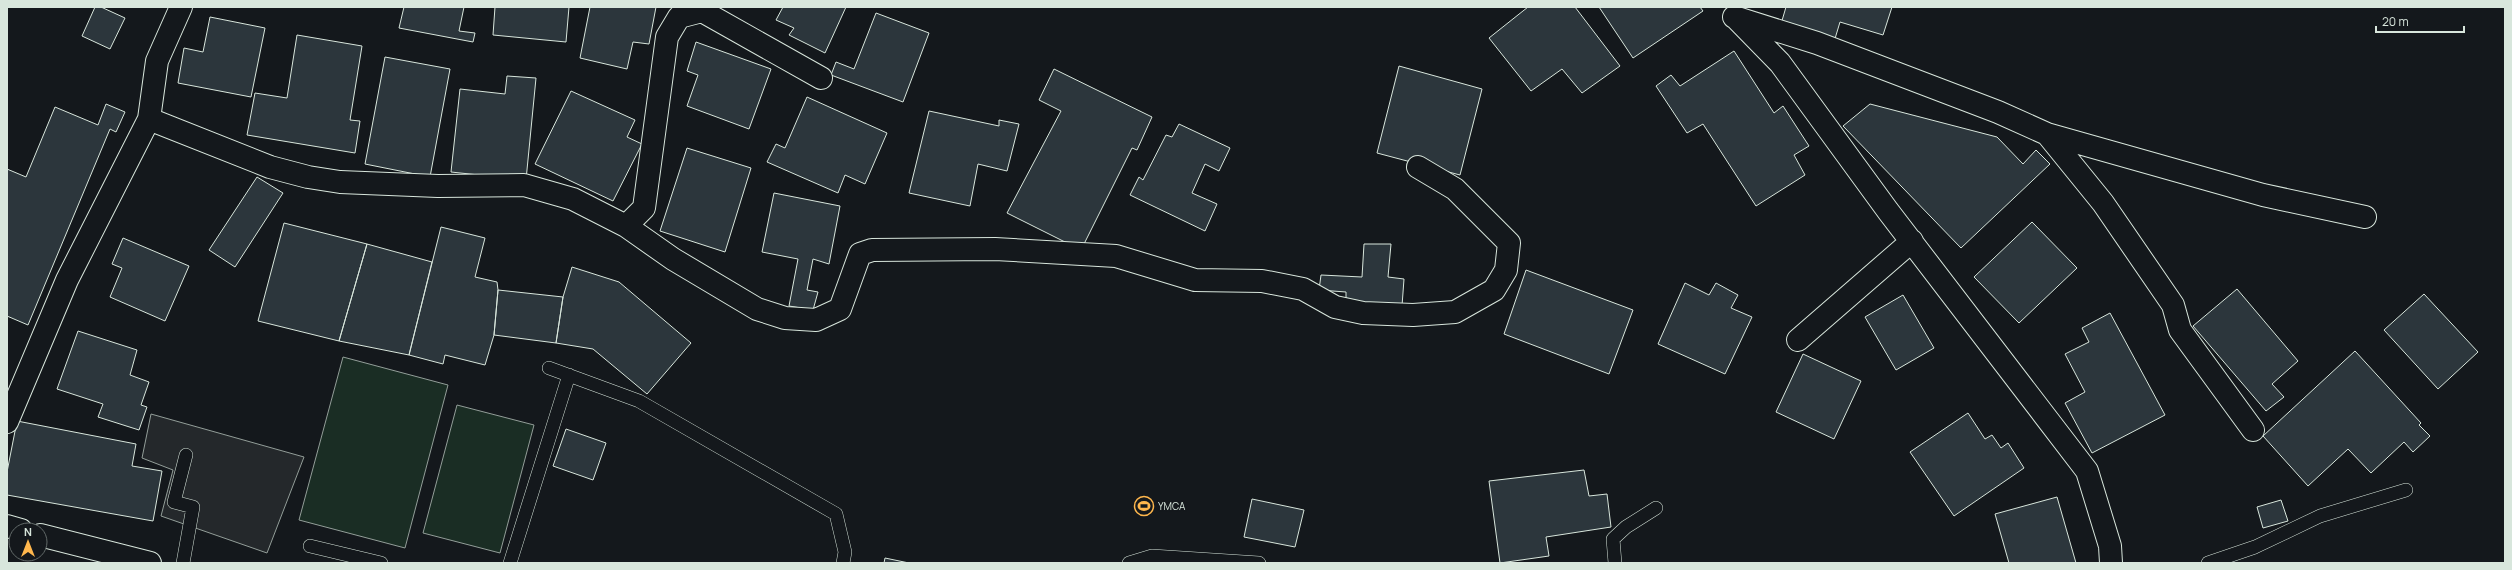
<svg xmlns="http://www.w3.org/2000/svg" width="2512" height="570" font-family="Manrope,sans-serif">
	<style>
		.green { fill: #1a2d24; stroke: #939e99 }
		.parking { fill: #24282b; stroke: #939e99 }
		.building { fill: #2c363c; stroke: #d8e6dc }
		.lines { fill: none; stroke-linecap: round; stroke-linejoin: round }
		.lane-casing { stroke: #d8e6dc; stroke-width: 14 }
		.street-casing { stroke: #d8e6dc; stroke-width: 24 }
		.secondary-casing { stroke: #d8e6dc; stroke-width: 24 }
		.lane { stroke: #14181c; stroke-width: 13 }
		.street { stroke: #14181c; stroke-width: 22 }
		.secondary { stroke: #14181c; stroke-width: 22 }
		.labels { text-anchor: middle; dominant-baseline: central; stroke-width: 3; stroke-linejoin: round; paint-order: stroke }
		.poi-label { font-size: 10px; fill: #d8e6dc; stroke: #14181c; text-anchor: start }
	</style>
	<rect width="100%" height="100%" fill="#14181c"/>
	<path class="green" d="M343,357l105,28 -43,163 -106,-28z
		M457,405l77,20 -34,128 -77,-20z"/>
	<path class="parking" d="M151,414l153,43 -37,96 -106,-37 12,-46 -31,-12z"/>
	<path class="building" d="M95,7h6l24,11 -15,31 -28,-13z
		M404,7h60l-5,24 16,2 -2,9 -74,-14z
		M495,7h74l-3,35 -73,-7z
		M590,7h66l-7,37 -16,-2 -6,27 -47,-11z
		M783,7h63l-21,46 -36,-18 5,-7 -18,-8z
		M1528,7h47l45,59 -38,27 -20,-24 -31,22 -42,-53z
		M1599,7h101l3,4 -70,47z
		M1786,7h106l-9,28 -43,-13 -6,20 -53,-18z
		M876,13l53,20 -26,69 -72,-27 5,-13 18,7z
		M210,17l55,11 -14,69 -73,-14 6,-35 19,4z
		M297,35l65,11 -12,74 10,1 -5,32 -108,-18 8,-42 32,5z
		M696,42l75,27 -22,60 -62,-23 11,-31 -11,-4z
		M1734,51l40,62 9,-7 26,40 -15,9 11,20 -49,31 -53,-82 -16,9 -31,-47 15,-11 9,11z
		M385,57l65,12 -20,108 -65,-13z
		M1399,66l83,23 -22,86 -83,-22z
		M1054,69l98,48 -15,33 -5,-2 -51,102 -74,-37 54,-102 -22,-11z
		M507,76l29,2 -10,102 -75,-8 9,-83 45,5z
		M571,91l64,29 -8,17 15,7 -29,57 -78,-37z
		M807,97l80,36 -22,51 -20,-9 -7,18 -71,-31 9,-18 9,4z
		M106,104l19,8 -9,20 -6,-3 -82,196 -21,-9v-147l19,8 29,-70 43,18z
		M1870,104l127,33 26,27 13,-14 14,14 -89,84 -118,-122z
		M929,111l70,15v-6l20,4 -12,47 -29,-7 -8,42 -61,-13z
		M1179,124l51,24 -11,23 -14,-7 -13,29 25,11 -12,27 -75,-36 9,-18 4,3 23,-45 6,2z
		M687,148l64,20 -26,84 -65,-21z
		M257,177l26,16 -48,74 -26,-17z
		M774,193l66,13 -11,58 -16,-5 -6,31 11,2 -5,18 -24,-4 9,-47 -36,-7z
		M2032,222l45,46 -58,55 -45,-46z
		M284,223l83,21 -28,97 -81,-20z
		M441,227l44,11 -10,39 22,5 1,8 -4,45 -9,30 -40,-10 -2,9 -34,-9z
		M123,238l66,28 -24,55 -55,-24 12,-29 -10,-4z
		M367,244l65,18 -23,93 -70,-14z
		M1364,244h27l-3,33 16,2 -2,27 -56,-3v-11l-27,-2 2,-15 41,2z
		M572,267l47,15 72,61 -44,51 -54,-45 -37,-6 7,-46z
		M1526,270l107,40 -24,64 -105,-40z
		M1685,283l24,12 7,-12 22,12 -7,13 21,9 -27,57 -67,-30z
		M2237,289l61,72 -26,23 12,13 -18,14 -73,-85z
		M498,290l65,7 -7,46 -62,-8z
		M2424,294l54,58 -40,37 -54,-59z
		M1903,295l31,53 -38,22 -31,-53z
		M2110,313l55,102 -73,38 -27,-50 20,-11 -20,-38 24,-12 -7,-14z
		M78,331l59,19 -7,25 19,7 -8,23 6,2 -8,23 -41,-13 5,-13 -46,-15z
		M2355,351l66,72 -2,2 11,11 -17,16 -9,-10 -33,31 -23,-24 -40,37 -45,-50z
		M1803,354l58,27 -27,58 -58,-27z
		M1968,413l17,26 7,-4 9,13 7,-5 16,25 -70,48 -44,-64z
		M17,421l119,23 -4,22 30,5 -9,50 -146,-26v-23z
		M566,429l40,14 -13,37 -40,-14z
		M1584,470l5,26 18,-2 4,33 -65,10 3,19 -49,7 -11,-82z
		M2057,497l19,66h-67l-14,-49z
		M1252,499l52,11 -9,37 -51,-10z
		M2281,500l7,21 -25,7 -6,-21z
		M885,558l24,5h-25z"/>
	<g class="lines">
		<defs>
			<path id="lane" d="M549,368l90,33 197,113 9,38 -2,11
				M310,546l71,17
				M183,563l10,-56 -19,-5 12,-47
				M510,563l59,-188
				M1129,563l23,-7 107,7
				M1615,563l-2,-24 13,-12 30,-19
				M2208,563l47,-16 65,-31 86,-26"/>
			<path id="street" d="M1734,17l83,26 181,69 49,22 56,69 70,102 7,25 73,100
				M1736,18l44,45 108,148 199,260 23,75 1,17
				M149,119l121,48 38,10 32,5 98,4 86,-1 49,14 53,27 47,33 84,50 28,9 31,2 24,-11 20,-55 12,-4 123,-1 121,7 79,24 67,1 41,8 32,18 28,6 50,2 42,-3 39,-22 12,-20 3,-27 -54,-54 -37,-22
				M2047,134l216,61 102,22
				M626,226l18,-18 23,-171 12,-20 23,-6 119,67
				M1798,340l114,-99
				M7,422l60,-142 82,-161 8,-58 24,-54"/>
			<path id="secondary" d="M7,526l14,4
				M40,535l110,28"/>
		</defs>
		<use href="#lane" class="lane-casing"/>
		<use href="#street" class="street-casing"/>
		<use href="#secondary" class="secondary-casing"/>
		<use href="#lane" class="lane"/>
		<use href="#street" class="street"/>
		<use href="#secondary" class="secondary"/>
	</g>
	<defs>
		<symbol id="stadium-ring" viewBox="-11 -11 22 22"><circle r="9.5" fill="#14181c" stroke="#ffb74d" stroke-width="1.5"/><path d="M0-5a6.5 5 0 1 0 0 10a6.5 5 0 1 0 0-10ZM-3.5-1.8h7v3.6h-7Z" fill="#ffb74d"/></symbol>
	</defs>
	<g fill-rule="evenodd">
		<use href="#stadium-ring" x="1133" y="495" width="22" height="22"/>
	</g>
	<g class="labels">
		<g class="poi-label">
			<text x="1158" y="506">YMCA</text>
		</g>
	</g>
	<rect width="2512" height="570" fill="none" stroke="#d8e6dc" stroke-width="16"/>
	<g transform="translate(28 542)"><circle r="19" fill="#14181c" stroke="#626a69"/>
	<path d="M0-3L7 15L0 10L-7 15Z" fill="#ffb74d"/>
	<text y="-6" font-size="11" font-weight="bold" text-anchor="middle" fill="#d8e6dc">N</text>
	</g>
	<path d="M2376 26v6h88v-6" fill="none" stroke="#d8e6dc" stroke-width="2"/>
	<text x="2382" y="26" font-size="12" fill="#d8e6dc" stroke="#14181c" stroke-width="3" paint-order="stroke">20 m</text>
</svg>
